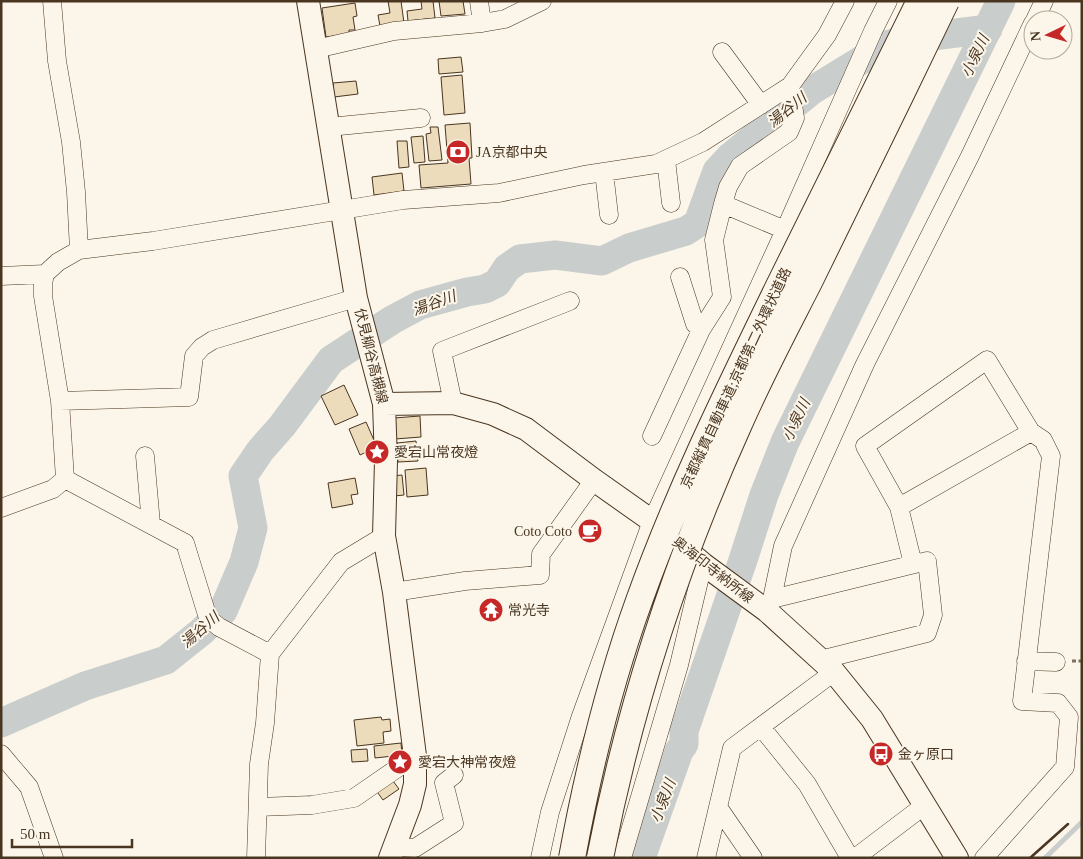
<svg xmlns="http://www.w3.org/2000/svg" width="1083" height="859" font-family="'Times New Roman','Noto Sans JP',serif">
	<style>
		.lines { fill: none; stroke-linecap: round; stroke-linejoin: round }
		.stream { stroke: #c9cecd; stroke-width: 5 }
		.river { stroke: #c9cecd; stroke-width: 29 }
		.building { fill: #ecdcbc; stroke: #4a3520 }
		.minor-casing { stroke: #4a3520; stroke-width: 19 }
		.major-casing { stroke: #4a3520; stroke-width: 24 }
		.path { stroke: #7f6f5c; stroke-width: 3; stroke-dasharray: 4 2.5; stroke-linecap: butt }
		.minor { stroke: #fbf6e9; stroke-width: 18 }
		.major { stroke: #fbf6e9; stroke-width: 22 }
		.highway-bridge-casing { stroke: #4a3520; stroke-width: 28; stroke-linecap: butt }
		.highway-bridge { stroke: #fbf6e9; stroke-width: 26 }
		.wall { stroke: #4a3520; stroke-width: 2.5 }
		.labels { text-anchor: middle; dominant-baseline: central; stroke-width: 4; stroke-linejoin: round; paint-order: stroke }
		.poi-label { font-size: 14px; fill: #4a3520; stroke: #fbf6e9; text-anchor: start }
		.street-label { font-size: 14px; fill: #4a3520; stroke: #fbf6e9 }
		.water-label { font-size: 15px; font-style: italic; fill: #4a3520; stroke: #fbf6e9 }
	</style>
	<rect width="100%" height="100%" fill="#fbf6e9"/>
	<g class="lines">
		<path class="stream" d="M1045,858l37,-36"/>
		<path class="river" d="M1,723l84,-37 81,-26 35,-28 22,-21 21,-49 9,-34 -10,-52 17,-25 22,-25 49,-66 61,-40 28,-15 47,-13 18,-3 12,-6 10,-15 13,-9 35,-4 47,6 27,-13 57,-17 12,-8 19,-52 13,-14 81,-66 75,-46 23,-6 79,-10
			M641,858l38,-107 5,-7v-13l59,-171 21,-65 21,-53 216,-441"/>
	</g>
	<path class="building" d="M388,1h13l3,22 -24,3 -2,-11 12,-2z
		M421,1h12l2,17 -27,3 -1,-10 15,-2z
		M439,1h24l2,13 -24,2z
		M355,3l2,13 -4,1 2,13h-6v4l-23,3 -4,-29z
		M461,57l2,15 -24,2 -1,-15z
		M462,75l3,38 -21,2 -3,-38z
		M356,81l2,13 -24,3 -1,-14z
		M470,123l2,35h-3l2,26 -50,4 -2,-23 29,-2 -3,-38z
		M430,127h8l4,33 -13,1 -3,-27 5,-1z
		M423,136l2,26 -11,1 -3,-26z
		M397,141h10l2,26 -10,1z
		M402,173l2,18 -30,4 -2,-18z
		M344,385l14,30 -23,10 -14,-29z
		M420,416l1,21 -26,2 -1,-21z
		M366,422l11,25 -17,8 -11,-26z
		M416,441l2,20 -20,1 -1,-19z
		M426,468l2,27 -21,2 -2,-27z
		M402,475l2,20 -10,1 -2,-20z
		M355,478l3,16 -7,1 2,9 -21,4 -4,-25z
		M381,717l1,3 8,-1 1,12 -8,1 1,11 -27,3 -3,-26z
		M401,743l1,12 -27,3 -1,-12z
		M367,749l1,12 -16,1 -1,-12z
		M390,777l9,12 -16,11 -8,-11z"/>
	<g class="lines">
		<defs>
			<path id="minor" d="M52,1l5,60 14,81 5,50 3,58
				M479,1l3,22
				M1035,20l9,-19
				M316,49l78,-18 88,-8 23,-4 37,-18
				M722,52l39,53
				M329,127l92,-9
				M666,160l5,43
				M604,172l5,43
				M785,230l-62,-26 5,-17 12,-21 49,-34 6,-14 -5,-32
				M1,276l44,-2
				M680,277l15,47 6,6
				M60,401l129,-4 5,-41 8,-9 11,-7 143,-42
				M453,403l-11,-52 128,-50
				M652,436l49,-106 21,-33 -8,-57 9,-36
				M145,456l6,68
				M65,479l-5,-78 -17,-105v-12l2,-10 13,-12 21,-12 74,-9 250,-41 96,-7 85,-18 72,-11 47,-22 87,-56 37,-51 18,-34
				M65,479l120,64 23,75 11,9 51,27 -5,69 -6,41 -3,94
				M899,507l132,-75 12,8 8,16 -29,245 36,2 11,14 -4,50 -81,91
				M1,508l52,-19 12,-10
				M913,564l-14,-57 -34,-61 122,-86 44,72
				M394,592l71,-11 75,-6 1,-21 53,-74
				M772,599l155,-38 6,54 -6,18 -107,27
				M767,611l5,-12 11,-53 82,-182 105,-208 63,-133
				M270,654l71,-92 43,-26
				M1026,661l30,1
				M761,727l46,57 43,74
				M1,754l28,33 25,71
				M258,807l54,-2 42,-7 61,-42
				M718,807l35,51
				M395,847l20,1 39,-25 -10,-40 10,-8
				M540,858l10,-46 31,-96 71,-195 133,-291 88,-199 15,-30
				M622,858l57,-193 24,-101
				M706,858l26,-110 102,-76
				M855,858l70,-53"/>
			<path id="major" d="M308,1l48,297 28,106 2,57 -2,75 10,56 21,164v28l-5,21 -20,53
				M384,404l69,-1 40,11 33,15 68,51 58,41 51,43 64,47 67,61 38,47 85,139"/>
		</defs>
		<use href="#minor" class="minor-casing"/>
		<use href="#major" class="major-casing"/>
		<path class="path" d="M1072,661h10"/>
		<use href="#minor" class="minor"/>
		<use href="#major" class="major"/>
		<defs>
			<path id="highway-bridge" d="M572,858c16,-87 37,-174 67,-257 39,-109 90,-212 140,-315 47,-95 94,-190 141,-285
				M600,858c29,-150 76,-295 139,-434 21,-48 46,-95 70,-142 46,-94 92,-187 137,-281"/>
		</defs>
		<use href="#highway-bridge" class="highway-bridge-casing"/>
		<use href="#highway-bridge" class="highway-bridge"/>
		<path class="wall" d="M1030,858l38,-34"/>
	</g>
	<defs>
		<symbol id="bank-disc" viewBox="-11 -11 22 22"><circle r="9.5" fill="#c62828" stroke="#fbf6e9"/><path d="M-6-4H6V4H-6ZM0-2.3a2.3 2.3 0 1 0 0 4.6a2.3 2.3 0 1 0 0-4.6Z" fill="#fff"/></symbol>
		<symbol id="sight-disc" viewBox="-11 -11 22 22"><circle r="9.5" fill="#c62828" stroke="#fbf6e9"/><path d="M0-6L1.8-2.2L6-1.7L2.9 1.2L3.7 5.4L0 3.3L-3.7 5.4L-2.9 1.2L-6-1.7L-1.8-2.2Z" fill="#fff"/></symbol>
		<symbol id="cafe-disc" viewBox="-11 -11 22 22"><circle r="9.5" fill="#c62828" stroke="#fbf6e9"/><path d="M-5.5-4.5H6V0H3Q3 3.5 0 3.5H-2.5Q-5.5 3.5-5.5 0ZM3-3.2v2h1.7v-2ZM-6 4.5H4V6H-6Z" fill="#fff"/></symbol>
		<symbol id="temple-disc" viewBox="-11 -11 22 22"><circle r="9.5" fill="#c62828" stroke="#fbf6e9"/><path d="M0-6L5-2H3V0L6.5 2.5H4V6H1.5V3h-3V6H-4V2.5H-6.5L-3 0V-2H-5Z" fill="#fff"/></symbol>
		<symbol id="bus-disc" viewBox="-11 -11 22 22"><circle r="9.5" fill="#c62828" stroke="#fbf6e9"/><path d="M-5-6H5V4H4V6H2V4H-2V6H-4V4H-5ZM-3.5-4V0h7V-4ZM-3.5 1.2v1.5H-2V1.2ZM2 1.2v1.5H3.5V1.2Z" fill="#fff"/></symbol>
	</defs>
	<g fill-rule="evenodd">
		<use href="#bank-disc" x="444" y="138" width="28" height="28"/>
		<use href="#sight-disc" x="363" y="438" width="28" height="28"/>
		<use href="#cafe-disc" x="576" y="517" width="28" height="28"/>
		<use href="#temple-disc" x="477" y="596" width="28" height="28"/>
		<use href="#bus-disc" x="867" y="740" width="28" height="28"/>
		<use href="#sight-disc" x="386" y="748" width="28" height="28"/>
	</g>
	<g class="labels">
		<g class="poi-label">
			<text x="476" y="152">JA京都中央</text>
			<text x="394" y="452">愛宕山常夜燈</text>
			<text x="572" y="531" text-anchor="end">Coto Coto</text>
			<text x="508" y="610">常光寺</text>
			<text x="898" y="754">金ヶ原口</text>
			<text x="418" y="762">愛宕大神常夜燈</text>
		</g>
		<g class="street-label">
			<text transform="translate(371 356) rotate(76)">伏見柳谷高槻線</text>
			<text transform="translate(736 378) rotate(-65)">京都縦貫自動車道;京都第二外環状道路</text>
			<text transform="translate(713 570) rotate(38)">奥海印寺納所線</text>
		</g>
		<g class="water-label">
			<text transform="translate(975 56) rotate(-64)">小泉川</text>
			<text transform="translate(787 110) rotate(-39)">湯谷川</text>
			<text transform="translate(434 303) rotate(-20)">湯谷川</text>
			<text transform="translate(796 420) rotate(-64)">小泉川</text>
			<text transform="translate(200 630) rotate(-41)">湯谷川</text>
			<text transform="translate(663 801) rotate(-69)">小泉川</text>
		</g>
	</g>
	<rect width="1083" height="859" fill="none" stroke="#4a3520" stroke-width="5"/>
	<g transform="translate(1048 35) rotate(265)"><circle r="24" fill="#fbf6e9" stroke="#b4a999"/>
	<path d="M0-4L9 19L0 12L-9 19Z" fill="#c62828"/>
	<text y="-8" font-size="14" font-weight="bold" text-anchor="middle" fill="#4a3520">N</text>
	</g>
	<path d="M12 839v8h120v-8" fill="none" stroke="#4a3520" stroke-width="2.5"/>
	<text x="20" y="839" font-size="15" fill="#4a3520" stroke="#fbf6e9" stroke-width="4" paint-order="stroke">50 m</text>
</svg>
